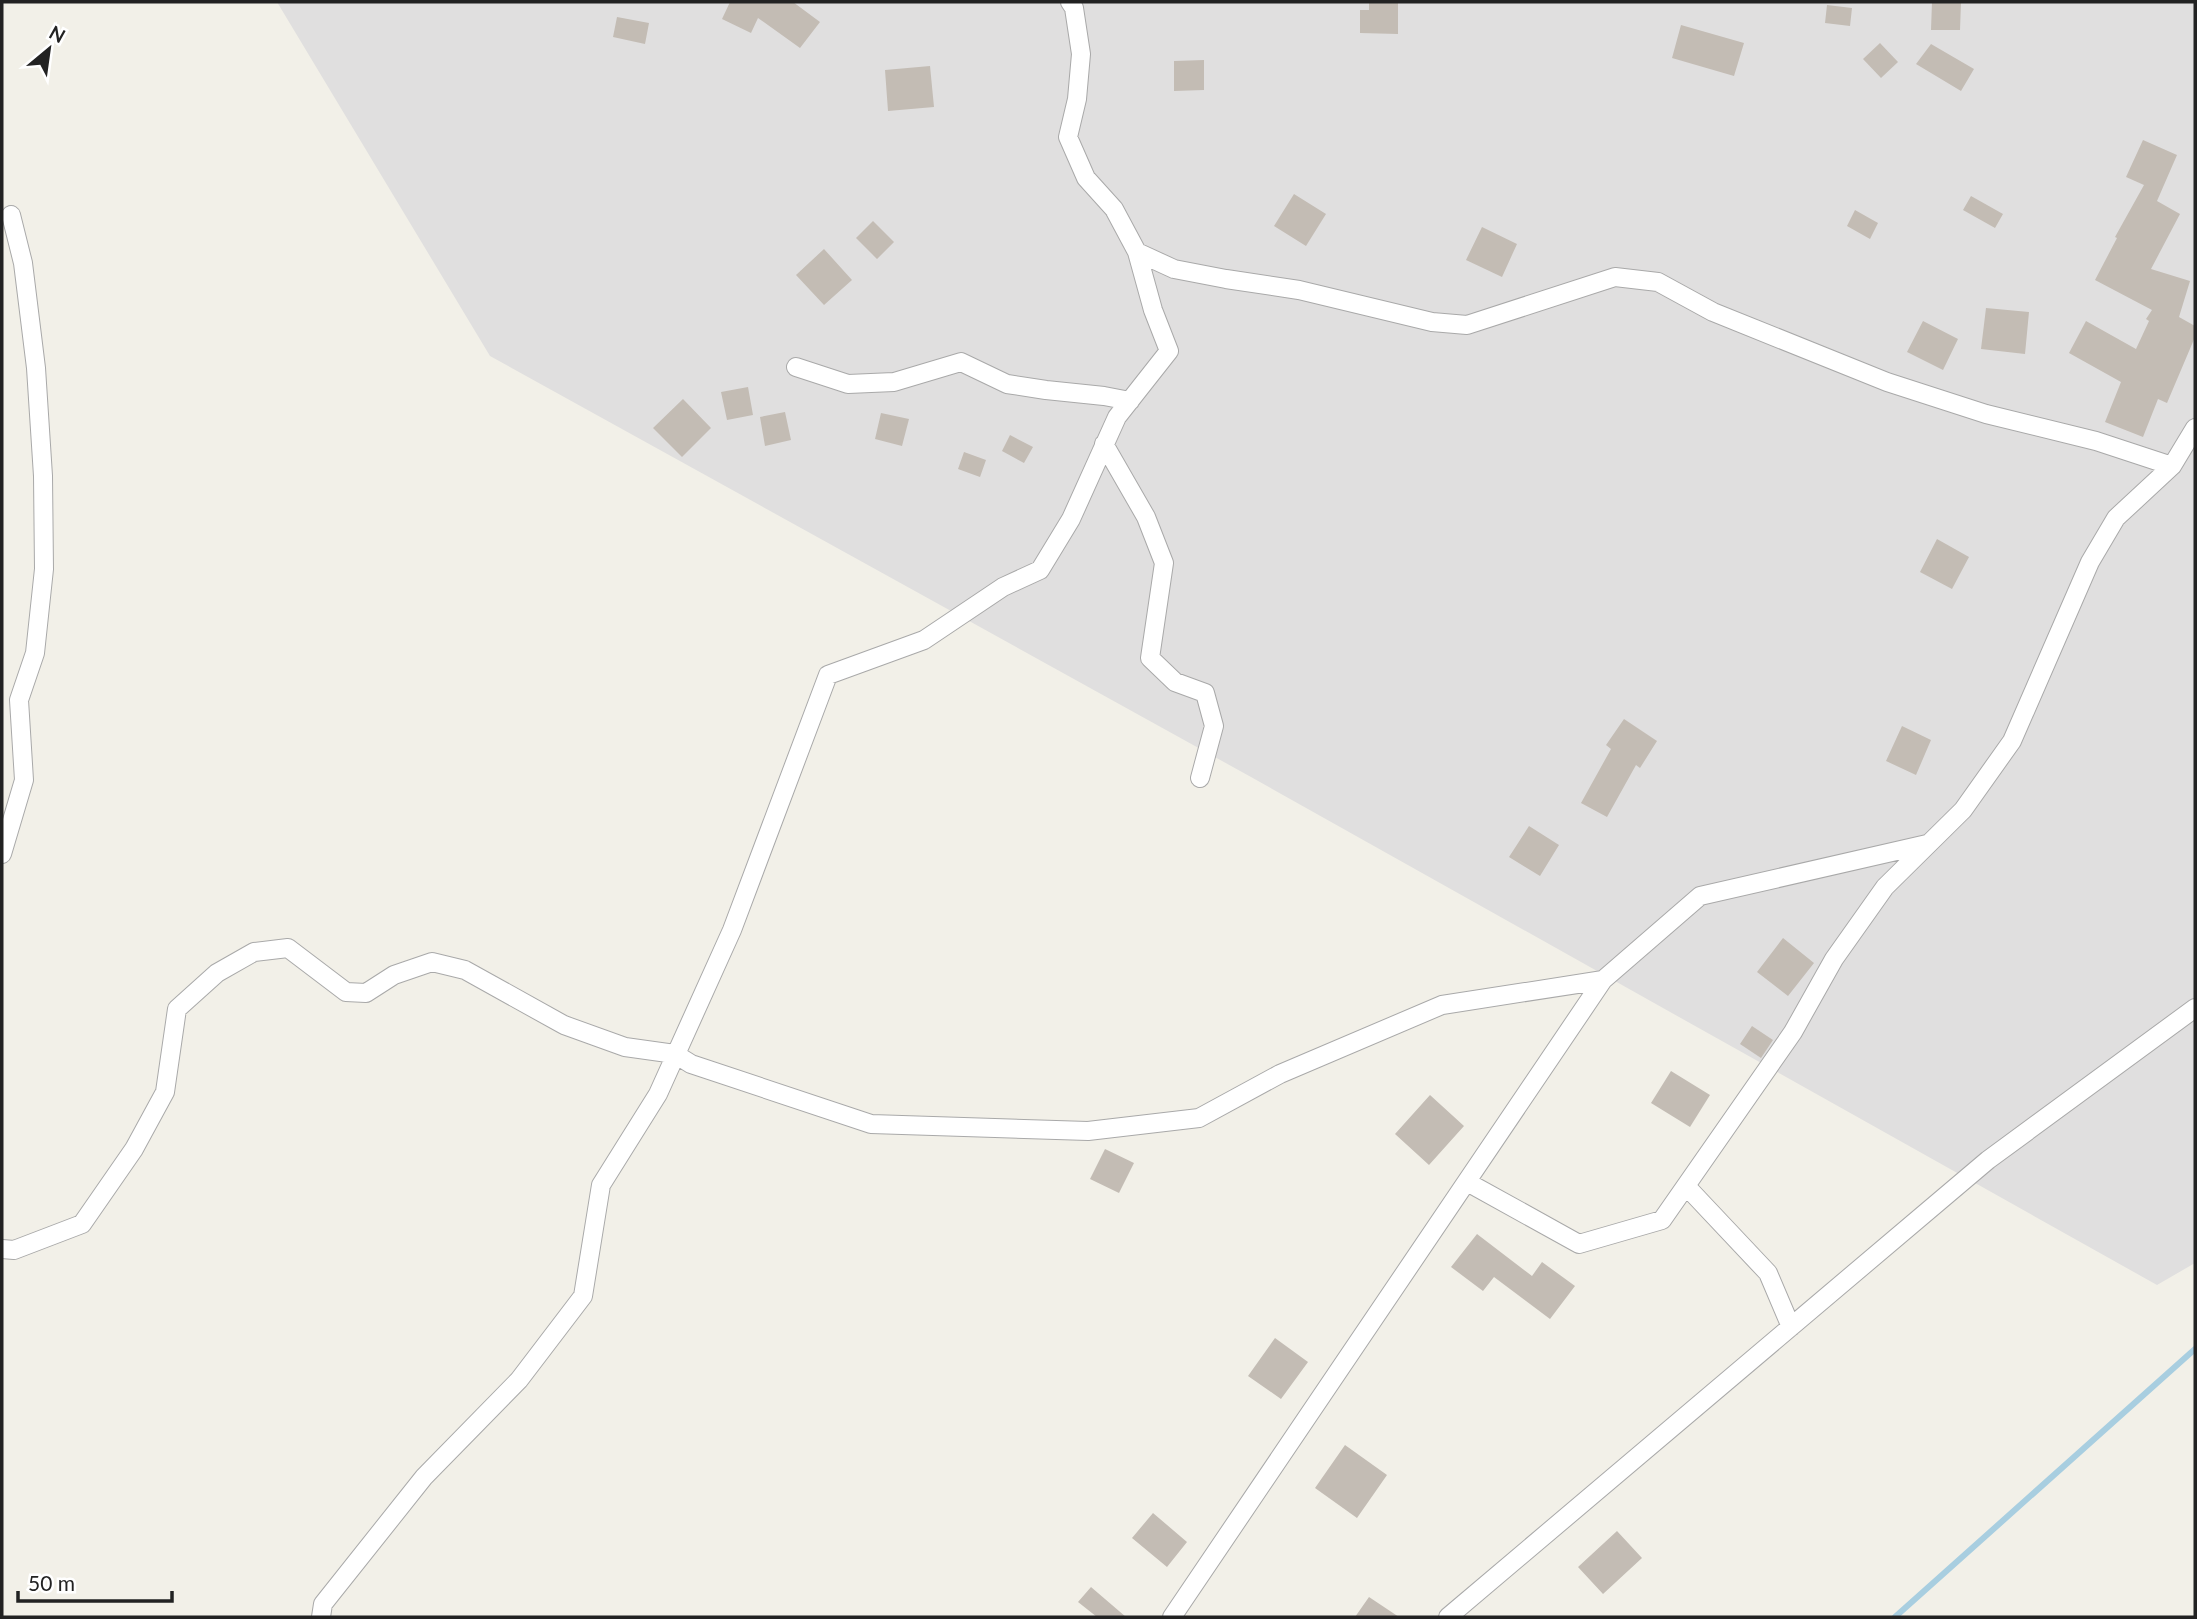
<svg xmlns="http://www.w3.org/2000/svg" width="2197" height="1619" font-family="Lato,sans-serif">
	<style>
		.residential { fill: #e0dfdf }
		.lines { fill: none; stroke-linecap: round; stroke-linejoin: round }
		.stream { stroke: #a8cee0; stroke-width: 6 }
		.building { fill: #c3bcb4 }
		.street-casing { stroke: #a9a9a9; stroke-width: 20 }
		.street { stroke: #fff; stroke-width: 18 }
	</style>
	<rect width="100%" height="100%" fill="#f2f0e8"/>
	<path class="residential" d="M277,2h1918v1261l-38,22 -906,-508 -761,-421z"/>
	<g class="lines">
		<path class="stream" d="M1895,1617l300,-268"/>
	</g>
	<path class="building" d="M730,2h63l27,20 -20,26 -42,-30 -7,15 -29,-14z
		M1369,2h29v32l-38,-1v-23h9z
		M1932,2h29l-1,28h-29z
		M1827,5l25,3 -2,18 -25,-3z
		M617,17l32,6 -4,21 -32,-7z
		M1681,25l63,18 -10,33 -62,-18z
		M1880,43l18,19 -17,16 -18,-19z
		M1931,44l43,25 -13,22 -45,-27z
		M1204,60v30l-30,1v-30z
		M930,66l4,41 -46,4 -3,-41z
		M2143,140l34,15 -20,46 23,13 -29,55 39,12 -11,36 16,9v11l-28,66 -9,-4 -15,38 -38,-15 16,-40 -52,-29 17,-32 50,28 13,-28 -3,-2 6,-9 -57,-30 22,-42 -2,-1 29,-52 -18,-8z
		M1294,194l32,20 -20,32 -32,-20z
		M1971,196l32,18 -8,14 -32,-18z
		M1855,210l23,13 -8,16 -23,-13z
		M873,221l21,21 -17,17 -21,-21z
		M1482,227l35,17 -15,33 -36,-17z
		M824,249l28,31 -28,25 -28,-30z
		M1986,308l43,4 -4,42 -44,-5z
		M1923,321l35,18 -15,31 -36,-18z
		M748,387l5,28 -26,5 -6,-28z
		M683,399l28,29 -29,29 -29,-29z
		M785,412l6,28 -26,6 -5,-29z
		M881,413l28,6 -7,27 -27,-7z
		M1010,435l23,12 -9,16 -22,-12z
		M964,452l22,8 -6,17 -22,-8z
		M1937,539l32,18 -17,32 -32,-17z
		M1624,719l33,22 -17,27 -4,-3 -29,52 -26,-14 30,-54 -5,-4z
		M1902,726l29,14 -15,35 -30,-14z
		M1529,826l30,19 -19,31 -31,-19z
		M1783,938l31,25 -26,33 -31,-24z
		M1752,1026l21,14 -12,18 -21,-14z
		M1671,1071l39,24 -20,32 -39,-24z
		M1430,1095l34,31 -35,39 -34,-31z
		M1105,1149l29,14 -15,30 -29,-14z
		M1477,1234l55,42 10,-14 33,24 -25,33 -56,-42 -11,14 -32,-24z
		M1275,1338l33,24 -27,37 -33,-23z
		M1345,1445l42,30 -30,43 -42,-30z
		M1153,1513l34,29 -20,25 -35,-29z
		M1617,1531l25,27 -39,36 -25,-27z
		M1091,1587l35,30h-29l-19,-15z
		M1369,1597l30,20h-44z"/>
	<g class="lines">
		<defs>
			<path id="street" d="M1137,252l37,17 52,10 73,11 133,32 35,3 148,-48 43,5 55,30 174,70 99,32 110,27 76,25
				M796,367l52,17 46,-2 67,-20 46,22 39,6 58,6 26,5
				M1104,444l42,73 18,46 -14,95 25,24 30,11 9,33 -14,52
				M2,854l22,-74 -5,-80 16,-47 9,-84 -1,-93 -7,-108 -13,-105 -12,-48
				M1467,1182l112,62 83,-24 131,-188 41,-73 51,-72 78,-77 49,-69 78,-179 26,-44 56,-52 23,-38
				M1686,1186l82,87 23,54
				M2,1249l12,1 68,-26 52,-75 31,-57 12,-83 40,-36 37,-21 34,-4 58,44 20,1 28,-18 38,-13 33,8 99,55 61,22 50,7 16,10 180,60 217,7 111,-13 81,-44 162,-69 161,-25
				M321,1617l2,-13 101,-127 95,-97 64,-84 18,-111 57,-91 74,-164 96,-255 96,-35 79,-53 37,-17 31,-51 46,-102 52,-66 -16,-41 -16,-58 -23,-43 -28,-31 -18,-41 9,-38 4,-45 -7,-46 -4,-6
				M1172,1617l431,-637 97,-84 227,-52
				M1448,1617l540,-457 207,-152"/>
		</defs>
		<use href="#street" class="street-casing"/>
		<use href="#street" class="street"/>
	</g>
	<rect width="2197" height="1619" fill="none" stroke="#222222" stroke-width="7"/>
	<g transform="translate(49 49) rotate(29)" stroke="#ffffff" stroke-width="5" paint-order="stroke">
	<path d="M0-5L12 26L0 18L-12 26Z" fill="#222222"/>
	<text y="-10" font-size="19" font-weight="bold" text-anchor="middle" fill="#222222">N</text>
	</g>
	<path d="M18 1591v10h154v-10" fill="none" stroke="#222222" stroke-width="3.5"/>
	<text x="28" y="1591" font-size="21" fill="#222222" stroke="#ffffff" stroke-width="5" paint-order="stroke">50 m</text>
</svg>
